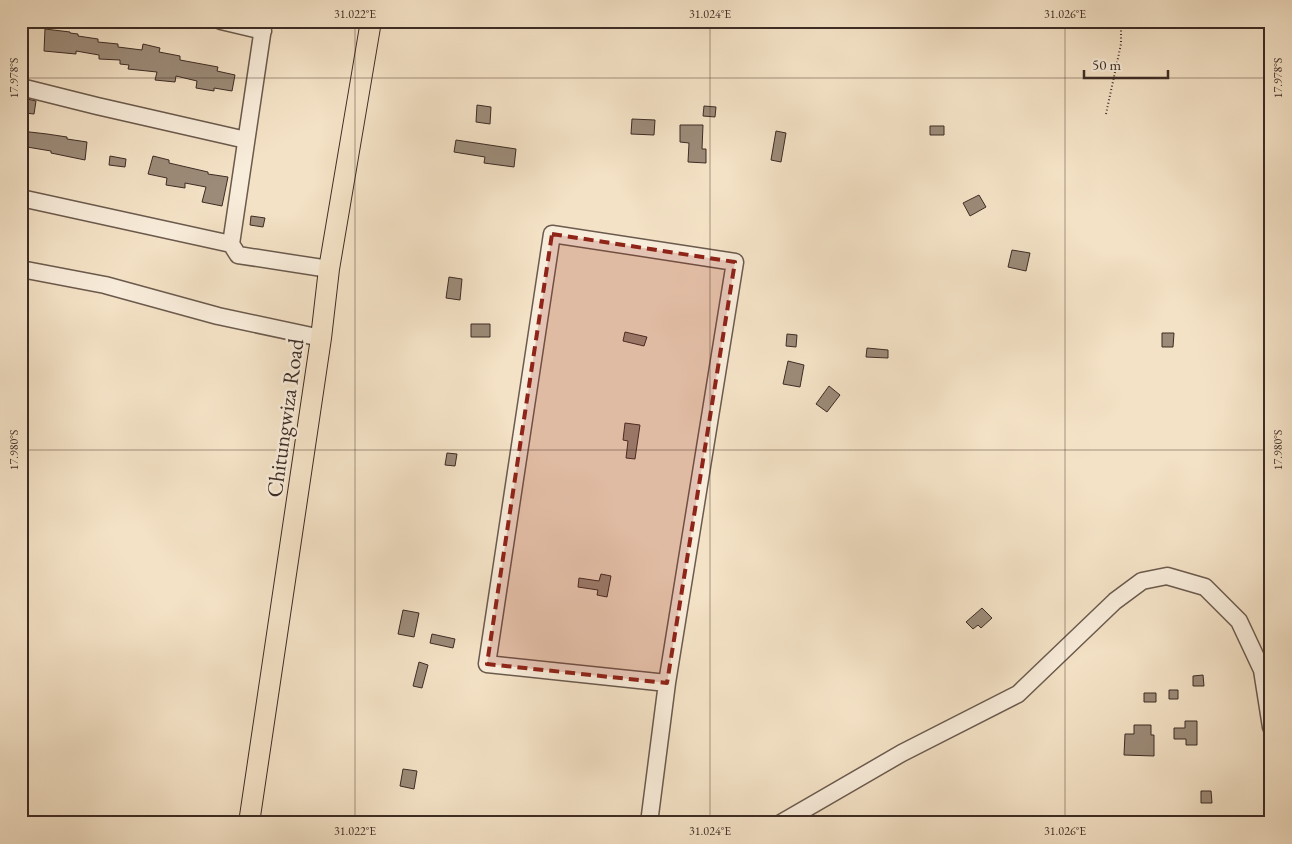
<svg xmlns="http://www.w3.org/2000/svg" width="1292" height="844" font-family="'EB Garamond',serif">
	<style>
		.building { fill: #9c8b79; stroke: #3d2c25 }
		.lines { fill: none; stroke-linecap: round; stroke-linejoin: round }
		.minor-casing { stroke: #6b5a4d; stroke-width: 19 }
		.major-casing { stroke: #3d2c25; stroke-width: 22 }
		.path { stroke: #3d2c25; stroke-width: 2; stroke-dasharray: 1 2.5; stroke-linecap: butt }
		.minor { stroke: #f8ecda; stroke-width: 16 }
		.major { stroke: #f4e2c6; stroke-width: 20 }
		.marked { fill: #8f2418; fill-opacity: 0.2; stroke: #8f2418; stroke-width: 4; stroke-dasharray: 10 6; stroke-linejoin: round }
		.ticks { fill: none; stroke: #3d2c25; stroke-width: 1; stroke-opacity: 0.45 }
		.labels { text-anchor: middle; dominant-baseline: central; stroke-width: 5; stroke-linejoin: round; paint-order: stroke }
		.street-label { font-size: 22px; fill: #3d2c25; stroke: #f8ecda }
		.neatline { fill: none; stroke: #3d2c25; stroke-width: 2 }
		.ticks-label { font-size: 12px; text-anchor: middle; fill: #3d2c25 }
	</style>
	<rect width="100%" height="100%" fill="#f4e2c6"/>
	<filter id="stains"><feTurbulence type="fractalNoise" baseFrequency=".004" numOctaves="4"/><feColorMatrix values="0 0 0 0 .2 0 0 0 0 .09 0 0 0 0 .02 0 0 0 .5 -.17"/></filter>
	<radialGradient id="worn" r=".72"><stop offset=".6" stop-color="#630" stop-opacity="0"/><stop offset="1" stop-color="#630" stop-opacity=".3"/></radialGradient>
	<path class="building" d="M45,29l25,3v1l8,1v2l20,3v3l20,2v3l24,3 1,-6 17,4 -1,4 21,4v4l38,7 -1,4 18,4 -3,16 -18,-3v3l-18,-3 1,-7 -21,-5 -1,6 -20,-2 2,-8 -29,-3 1,-4 -9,-1v-4l-21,-1v-4l-23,-4v3l-32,-3z
		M27,99l9,2 -2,13 -9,-1z
		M477,105l14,2 -1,17 -14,-2z
		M704,106l12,1 -1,10 -12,-1z
		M632,119l23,1 -1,15 -23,-1z
		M680,125h23l-1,24h4v14l-18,-1 1,-19 -9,-1z
		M930,126h14v9h-14z
		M21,131l26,3 20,3v2l20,3 -2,18 -34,-7v-2l-30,-5z
		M776,131l10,2 -5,29 -10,-2z
		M456,140l60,9 -2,18 -30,-4 1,-6 -31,-5z
		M110,156l16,3 -1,8 -16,-2z
		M153,156l16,4v3l39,9v2l20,3 -6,29 -20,-4 4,-15 -21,-4v5l-19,-3 1,-7 -19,-4z
		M979,195l7,12 -16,9 -7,-13z
		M251,216l14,2 -2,9 -13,-2z
		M1012,250l18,3 -4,18 -18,-4z
		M449,277l13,2 -2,21 -14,-2z
		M471,324h19v13h-19z
		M625,332l22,5 -3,9 -21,-5z
		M1162,333h12l-1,14h-11z
		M787,334l10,1 -1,12 -10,-1z
		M867,348l21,2v8l-22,-1z
		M788,361l16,4 -4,22 -17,-3z
		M829,386l11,9 -13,17 -11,-8z
		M625,423l15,2 -5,34 -9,-1 2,-17 -5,-1z
		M447,453l10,1 -2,12 -10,-1z
		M601,574l10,2 -4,21 -10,-2 1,-5 -20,-3 1,-9 20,3z
		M982,608l10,10 -11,10 -3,-3 -5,4 -7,-7z
		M403,610l16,3 -5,24 -16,-3z
		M432,634l23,5 -2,9 -23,-5z
		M419,662l9,3 -6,23 -9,-2z
		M1203,675l1,11h-11v-10z
		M1169,690h9v9h-9z
		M1144,693h12v9h-12z
		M1185,721h12v24h-11v-6h-12v-11h11z
		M1134,725h17v10h3v21l-30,-1 1,-21h9z
		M403,769l14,2 -3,18 -14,-3z
		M1201,791h10l1,12h-11z"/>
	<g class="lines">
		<defs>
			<path id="minor" d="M221,21l42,10
				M21,87l76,19 149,34
				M21,198l210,46 7,11 91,14
				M231,244l33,-223
				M21,269l84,16 113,31 103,22
				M649,823l18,-140 68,-421 -183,-28 -65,430 180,19
				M781,823l121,-70 116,-59 97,-93 27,-20 25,-5 38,11 34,34 23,49 9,57"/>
			<path id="major" d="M249,823l72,-485 8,-69 42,-248"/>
		</defs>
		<use href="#minor" class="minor-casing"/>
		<use href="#major" class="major-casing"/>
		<path class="path" d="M1106,114l15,-70v-23"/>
		<use href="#minor" class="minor"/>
		<use href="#major" class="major"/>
	</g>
	<path class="marked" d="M552,234l183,28 -68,421 -180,-19z"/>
	<path class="ticks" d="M355,21v802M710,21v802M1065,21v802M21,78h1250M21,450h1250M21,821h1250"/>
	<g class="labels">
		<g class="street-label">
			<text transform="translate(285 418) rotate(-82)">Chitungwiza Road</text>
		</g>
	</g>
	<rect width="1292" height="844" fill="none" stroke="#f4e2c6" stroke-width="55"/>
	<path d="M1084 70v8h84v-8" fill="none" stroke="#3d2c25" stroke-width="2.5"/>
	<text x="1092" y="70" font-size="15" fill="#3d2c25" stroke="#f8ecda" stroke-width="4" paint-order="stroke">50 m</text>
	<rect x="28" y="28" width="1236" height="788" class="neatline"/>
	<g class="ticks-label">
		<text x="355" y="18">31.022°E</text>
		<text x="710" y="18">31.024°E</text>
		<text x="1065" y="18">31.026°E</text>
		<text transform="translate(14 78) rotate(-90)" y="4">17.978°S</text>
		<text transform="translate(1278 78) rotate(-90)" y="4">17.978°S</text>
		<text transform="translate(14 450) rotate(-90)" y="4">17.980°S</text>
		<text transform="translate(1278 450) rotate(-90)" y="4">17.980°S</text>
		<text x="355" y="835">31.022°E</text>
		<text x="710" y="835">31.024°E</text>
		<text x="1065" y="835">31.026°E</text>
	</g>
	<rect width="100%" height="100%" filter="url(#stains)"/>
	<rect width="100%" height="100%" fill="url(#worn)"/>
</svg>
